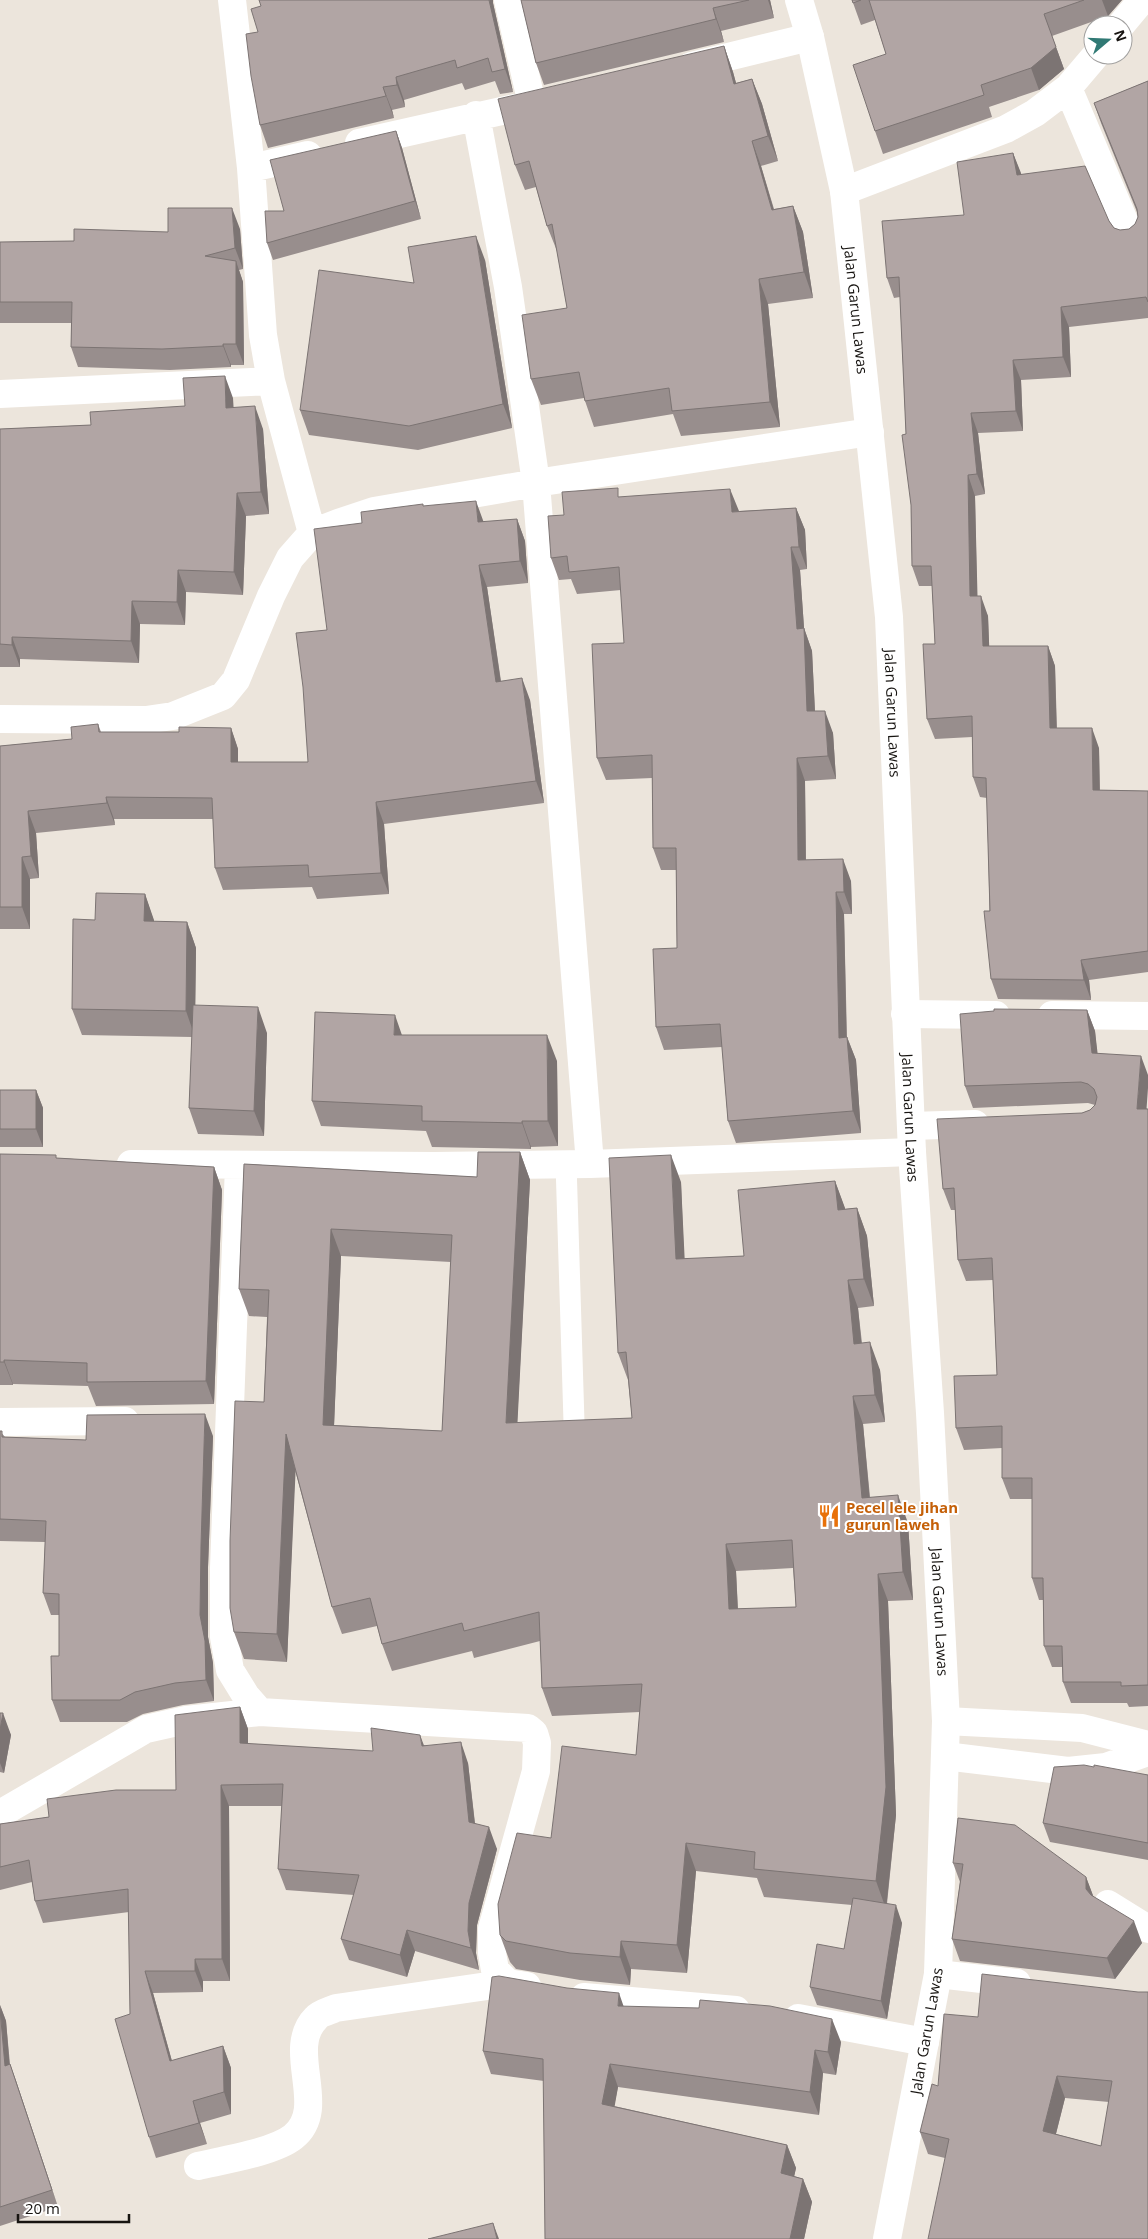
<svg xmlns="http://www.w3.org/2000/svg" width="1148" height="2239" font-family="'Open Sans',sans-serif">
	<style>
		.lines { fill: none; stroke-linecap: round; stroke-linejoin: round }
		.lane { stroke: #fff; stroke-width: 21 }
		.street { stroke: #fff; stroke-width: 28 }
		.secondary { stroke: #fff; stroke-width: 28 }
		.wall { fill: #988e8d; fill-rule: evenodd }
		.shaded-wall { fill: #7c7473 }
		.building { fill: #b1a5a4; stroke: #7c7473; fill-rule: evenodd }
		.labels { text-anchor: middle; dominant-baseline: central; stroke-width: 4; stroke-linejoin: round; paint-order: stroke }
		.street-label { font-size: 15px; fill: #171411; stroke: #fff }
		.food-label { font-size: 15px; font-weight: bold; fill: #c56008; stroke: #fff; text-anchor: start }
	</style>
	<rect width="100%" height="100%" fill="#ece5dc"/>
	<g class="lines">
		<path class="lane" d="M566,1163l8,259"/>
		<path class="street" d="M232,0l19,168 12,167 8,46 41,152
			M508,0l24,104
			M1121,25l21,-25
			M691,66l119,-29
			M1068,88l62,147
			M476,115l32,172 28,196 54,681
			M359,143l178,-40
			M251,168l57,-13
			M844,191l162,-62 29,-16 33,-25 28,-33
			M0,394l271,-13
			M0,719l146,1 27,-4 50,-20 13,-16 35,-84 19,-38 22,-25 26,-10 36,-12 162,-28 334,-51
			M905,1014l91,1
			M1052,1015l96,1
			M911,1126l64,-2
			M131,1164l303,2 156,-2 322,-12
			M239,1165l-15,403v69l6,33 16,26 14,16
			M0,1422l125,-1
			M946,1721l136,7 66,17
			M945,1756l123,15 38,-4 42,-15
			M0,1814l146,-85 40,-9 74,-8 268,16 6,5 3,10 -1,28 -44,158v24l3,17 13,13
			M1108,1904l40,25
			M938,1974l79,9
			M584,1997l152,13
			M798,2018l127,24
			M198,2166c26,-6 76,-14 95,-29 37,-29 -9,-87 23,-119 4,-5 14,-7 20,-10l172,-25 19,3"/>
		<path class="secondary" id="s1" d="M799,0l11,37 34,154 45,426 23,535 18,261 16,308 -8,253 -51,265"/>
	</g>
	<path class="wall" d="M521,0h249l4,18 -53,13 3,11 -180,43 -8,-22z
		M852,0h270l-14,16 -56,20 12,33 -25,21 -50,17 3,10 -109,37 -8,-23 11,-77 -11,-34 -14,5z
		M493,3l20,89 -13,2 -5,-13 -30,9 -3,-7 -58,17 1,7 -13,3 2,8 -126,30 -8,-23 -2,-93 3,-26z
		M724,46l9,26 3,11 16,-4 10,25 16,57 -17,5 13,43 19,-3 10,26 10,66 -45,6 12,123 -99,9 -8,-22 -79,13 -10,-29 -43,7 -10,-26 36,-71 -10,-57 -10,-25 -11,-39 -11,3 -10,-25z
		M1148,81v237l-79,9 2,50 -50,3 2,51 -45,2 7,61 -10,2 2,100 11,20 1,30h59l7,20 2,62 42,20 1,42 48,1v181l-59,8 2,20 -93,-1 -7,-20 -4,-181 -7,-1 -7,-20 -1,-40 -37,2 -8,-20 8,-75 -3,-58h-13l-7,-20 -1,-61 -5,-71 -6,-137 -6,1 -7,-20 77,-63 49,-62 8,22 88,46 5,7 6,2 9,-1 6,-5 3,-7 -1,-5 -36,-89 -7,-20z
		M396,131l6,17 19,71 -148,41 -6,-17 17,-32z
		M240,229l3,40 -4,1 4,12 1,83h-13v2l-61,3 -92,-3 -7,-20v-24h-71v-81l74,-1 94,-9z
		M485,260l27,168 -94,22 -109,-15 -9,-25 114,-127z
		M233,398v10l30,21 6,85 -23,2 -3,79 -57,-3 -1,33 -45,-1 -1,39 -119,-4v8h-20v-238l91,-4 94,-19z
		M621,497l118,14 57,-3 9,22 2,39 -7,1 4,58 8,23 3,60 18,22 3,46 -31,2 1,79 45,21 1,33h-8l3,123 9,23 5,73 -125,10 -8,-22 -6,-74 -58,3 -8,-23 21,-79 -1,-78h-15l-8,-22 -1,-70 -46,2 -9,-22 27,-115 -3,-53 -44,4 -6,-15 -12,1 -8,-22 13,-43z
		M424,506l60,16 33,-3 8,22 3,42 -41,4 14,94 29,19 14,103 -160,21 5,70 -72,5 -5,-12 -89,3 -8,-22 -2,-49h-99l1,6 -79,8 3,45 -9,1v50h-30v-183l72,-7 26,-15 3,8h78l52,-4 7,21v13h70l19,-132 35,-107z
		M145,894l9,28h33l9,26 -1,57 72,28 -3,103 -66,-2 -9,-26 3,-71 -110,-2 -10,-26 23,-89z
		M1087,1010l8,21 2,22 50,56h1v597l-19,1 -2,-4h-56l-8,-21 -1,-15h-10l-8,-21 -1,-46h-4l-7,-22v-79h-22l-8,-21v-30l-38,2 -8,-22 41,-53 -4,-95 -27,1 -8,-21 -3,-50h-4l-8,-21 139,-76 8,-3 5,-5 -7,-2 -115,5 -8,-22z
		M402,1035l155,26 1,85 -27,1v2l-99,-2 -6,-16 -105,-5 -9,-25z
		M0,1090h36l7,18v39h-43z
		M520,1152l10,28 -13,243 115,-5 -4,-38 -10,-27 63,-171 3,77 60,-3 91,-75 10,28 12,-1 10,28 7,70 -16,2 4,35 18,27 5,52 -22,2 7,73 38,26 5,77 -25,1 8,214 -9,89 15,19 -15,96 -70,-14 -7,-18 34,-38 8,-44 -88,-8 -7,-19 -61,-7 -9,102 -56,-4 -1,16 -50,-5 -64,-11 -6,-7 -10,-27 51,-97 85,-83 4,-43 -88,4 -10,-28 -2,-47 -66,17 -2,-7 -80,20 -10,-27 -5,-18 -35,8 -10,-27 -37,-137 -8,192 -43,-3 -10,-27 30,-230 3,-85 -18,-1 -10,-27 5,-125 233,13zM341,1256l110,6 -9,169 -108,-6zM793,1568l3,39 -58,2 -2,-38z
		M0,1154l57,4 157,9 8,23 -8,214 -118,2 -8,-20 -75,-2v1h-13z
		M0,1431l5,6 81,3 127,-4 -5,131v70l5,26 1,38 -31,4 -40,9 -16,8h-67l-8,-22 7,-44v-41h-8l-8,-22 2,-51 -45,-1z
		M240,1707l8,22v15l125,7 51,-6 44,18 7,60 22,26 -20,76 -1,28 3,17 -64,-19 -8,26 -58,-17 -8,-21 13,-44 -68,-5 -8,-21 4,-63h-53l1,175h-27v11l-50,1 19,68 51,-15 8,22v46l-31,9 7,21 -51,14 -7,-21 -19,-123 -1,-102 -86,11 -8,-22 -3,-19 -32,8v-66l49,-7 127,-27z
		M0,1713l11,22 -7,38 -4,-1z
		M1094,1767l54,8v85l-98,-18 -7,-19z
		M953,1863l133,14 7,19 49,47 -27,36 -155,-18 -8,-22 8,-57z
		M1138,1992l10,247 -203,-81 -17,-4 -8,-22 18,-46 40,-69zM1065,2098l44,4 -8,44 -45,-12z
		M0,2005l6,16 4,43 6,17 42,126 -58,19z
		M624,2007l217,35 -5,33 -13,-2 -4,42 -201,-28 -4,19 173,39 9,23 -2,8 9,3 9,23 -8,37h-259l-1,-158 -53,-7 -8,-23z"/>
	<path class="shaded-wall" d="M489,0h4v3l20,89 -8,-23z
		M768,0h2l4,18z
		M1102,0h20l-14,16z
		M713,8l8,23 3,11 -8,-23z
		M1044,14l20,55 -25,21 -8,-22z
		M724,46l9,26 10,37 -9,-25z
		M396,77l8,23 1,7 -8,-22z
		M752,79l10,25 16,57 -10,-25z
		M383,87l9,23 2,8 -8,-22z
		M396,131l6,17 19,71 -6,-18z
		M752,141l9,25 20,69 -9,-25z
		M1013,153l8,20 3,22 -7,-20z
		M793,206l10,26 10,66 -9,-26z
		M232,208l8,21 3,40 -8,-21z
		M476,236l9,24 27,168 -9,-24z
		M236,261l7,21 1,83 -8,-21z
		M759,279l9,25 12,123 -10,-25z
		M1061,307l8,20 2,50 -8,-20z
		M223,344l8,21v2l-8,-21z
		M1013,360l8,20 2,51 -7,-20z
		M225,376l8,22 2,33 -9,-23z
		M255,406l8,23 6,85 -8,-22z
		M971,413l7,20 7,61 -8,-20z
		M968,475l7,21 3,120 -8,-20z
		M730,489l9,22 -7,1z
		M237,493l9,23 -3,79 -9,-23z
		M476,501l8,22 -6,-1z
		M796,508l9,22 2,39 -8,-22z
		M517,519l8,22 3,42 -8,-22z
		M791,547l9,23 5,72 -1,-14 8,23 4,83 -9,-23 -10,-82z
		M479,565l8,22 17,117 -8,-22z
		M178,570l8,22 -1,33 -8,-23z
		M981,596l7,20 2,50 -7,-20z
		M132,601l8,23 -1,39 -8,-22z
		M12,637l8,22v8l-8,-22z
		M1048,646l7,20 2,82 -7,-20z
		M522,678l8,22 14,103 -8,-22z
		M825,711l8,22 3,46 -8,-23z
		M231,728l7,21v35l-7,-22z
		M1092,728l7,20 1,62 -7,-20z
		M797,758l8,23 1,102 -8,-23z
		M106,797l8,22 1,6 -8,-22z
		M376,802l8,22 5,70 -8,-21z
		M28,811l8,22 3,45 -8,-22z
		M22,857l8,22v50l-8,-22z
		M843,859l8,22 1,33 -8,-22z
		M836,892l8,22 3,146 -8,-22z
		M145,894l9,26v27l-10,-26z
		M187,922l9,26 -1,89 -9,-26z
		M1081,960l8,20 2,20 -7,-20z
		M258,1007l9,26 -3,103 -10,-25z
		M1087,1010l8,21 5,43 -8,-21z
		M395,1015l9,26 -10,-6z
		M547,1035l10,26 1,85 -10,-25z
		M847,1037l9,23 5,73 -8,-22z
		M1141,1056l7,19v13l-3,42 -8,-21z
		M36,1090l7,18v39l-7,-18z
		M522,1121l9,26v2l-9,-26z
		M520,1152l10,28 -14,271 -10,-28z
		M671,1155l10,27 5,105 -10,-28z
		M214,1167l8,23 -8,214 -8,-23z
		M835,1181l10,27 3,29 -10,-27z
		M857,1208l10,28 7,70 -10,-27z
		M331,1229l10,27 -8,196 -10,-27z
		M848,1280l10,28 6,63 -10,-27z
		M870,1342l10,28 5,52 -10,-27z
		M4,1360l9,24v1l-9,-23z
		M853,1396l10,28 9,101 -10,-27z
		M205,1414l8,22 -5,131v70l5,26 1,38 -8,-21 -6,-65 1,-69z
		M286,1434l10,28 -9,200 -10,-28z
		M898,1495l10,28 5,77 -10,-28z
		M726,1544l10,27 3,66 -10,-28z
		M878,1574l10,27 8,214 -10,94 -10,-28z
		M240,1707l8,22v36l-8,-22z
		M3,1713l8,22 -7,38 -4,-10v-33z
		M420,1735l8,21 -6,-10z
		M461,1742l7,21 9,80 -8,-21z
		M221,1785l8,21 1,175 -8,-22z
		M489,1827l8,22 -20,76 -1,28 3,17 -8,-22 -3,-17 1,-28z
		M686,1843l10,28 -9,102 -10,-28z
		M1086,1877l8,21 -8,-9z
		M896,1905l6,18 -15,96 -6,-18z
		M1134,1921l8,22 -27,36 -8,-21z
		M407,1930l8,21 -8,26 -7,-22z
		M621,1941l10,28 -1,16 -10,-28z
		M195,1959l8,22v11l-8,-21z
		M145,1971l8,22 25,90 -8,-22z
		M619,1993l8,23 -9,-10z
		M0,2005l6,16 5,62 -6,-17z
		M832,2019l9,23 -5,33 -8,-23z
		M223,2046l8,22v46l-7,-22z
		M815,2050l8,23 -4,42 -9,-23z
		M10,2064l6,17 42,126 -6,-17z
		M610,2064l8,23 -7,40 -9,-23z
		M1057,2076l8,22 -14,55 -8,-22z
		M193,2101l7,22 7,21 -8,-21z
		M787,2145l9,23 -6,28 -9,-23z
		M803,2179l9,23 -8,37h-14z
		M493,2223l6,16h-2z"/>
	<path class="building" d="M259,0h230l16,69 -13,3 -4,-14 -31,10 -2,-8 -59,17 1,8 -14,2 3,9 -126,29 -9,-49 -5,-42 12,-2 -7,-23 10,-3z
		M521,0h228l-36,8 3,11 -180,44z
		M852,0h9l-8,3z
		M869,0h215l-40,14 12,33 -25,21 -50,17 3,10 -109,36 -22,-66 33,-11z
		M724,46l10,38 18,-5 16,57 -16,5 20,69 21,-4 11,66 -45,7 11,123 -98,9 -3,-23 -84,13 -6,-29 -48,7 -9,-64 45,-7 -15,-84 -5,2 -18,-65 -14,4 -17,-66z
		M1148,81v221l-2,-5 -85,10 2,50 -50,3 3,51 -45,2 6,61 -9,1 2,121h11l2,50h65l2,82h42l1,62 55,1v160l-67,9 3,20 -93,-1 -7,-68h6l-4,-133 -13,-1 -1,-61 -45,3 -4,-75h12l-4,-78h-19l-1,-61 -9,-70 4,-1 -7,-157 -12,1 -5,-57 82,-6 -7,-53 56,-9 4,22 68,-9 24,55 5,7 6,2 9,-1 6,-5 3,-7 -1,-8 -43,-106z
		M396,131l19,70 -148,42 -2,-32h19l-14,-51z
		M168,208h64l3,40 -30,8 31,5v83h-13v2l-61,3 -91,-2 1,-45h-72v-60l74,-1v-12l94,3z
		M476,236l27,168 -94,22 -109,-16 19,-140 95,13 -6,-36z
		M225,376l1,32 29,-2 6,86 -24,1 -3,79 -56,-2 -1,32 -45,-1 -1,40 -119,-4v8l-12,-1v-215l91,-4 -1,-13 95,-6 -2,-28z
		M618,488v9l112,-8 2,23 64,-4 3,39h-8l6,82 7,-1 3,83h18l3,45 -31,2 1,102 45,-1 1,33h-8l3,146 8,-1 6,74 -125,10 -8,-97 -64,3 -3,-78 24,-1 -1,-100h-23l-1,-93 -55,3 -5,-114 32,-1 -5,-76 -50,5 -2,-16 -16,2 -3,-42 16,-1 -2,-23z
		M476,501l2,21 39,-3 3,42 -41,4 17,117 26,-4 14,103 -160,21 5,71 -72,4 -1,-12 -93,3 -3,-70 -106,-1 1,6 -79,8 3,45 -9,1v50h-22v-161l72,-7 -1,-12 27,-3 1,8h80v-5l52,1v34h77l-5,-75 -7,-54 31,-3 -13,-101 48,-6 -1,-11 62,-8v2z
		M96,893l49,1 -1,27 43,1 -1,89 -114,-2 1,-90 22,1z
		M193,1005l65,2 -4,104 -65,-3z
		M994,1009l93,1 5,43 49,3 -4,53h11v576l-27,1v-4h-58l-1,-36h-18l-1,-68h-11v-100h-30v-52l-46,2 -2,-52 43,-1 -5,-117 -34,2 -4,-72 -11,1 -6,-70 145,-6 8,-3 5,-5 2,-8 -3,-8 -6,-5 -7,-2 -116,4 -5,-72 34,-3z
		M315,1012l80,3 -1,20h153l1,86h-26v2l-100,-2v-15l-110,-5z
		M0,1090h36v39h-36z
		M478,1152h42l-14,271 126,-5 -6,-66 -8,1 -9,-195 62,-3 5,104 68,-3 -6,-66 97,-9 3,29 19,-2 7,71 -16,1 6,64 16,-2 5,53 -22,1 9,102 36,-3 5,77 -25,2 8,213 -10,94 -122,-12 1,-17 -69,-9 -9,102 -56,-4 -1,16 -50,-4 -64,-12 -6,-6 -2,-31 19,-71 34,5 11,-92 74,9 6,-71 -100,4 -3,-76 -75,19 -2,-8 -80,21 -12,-46 -38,9 -46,-173 -9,200 -43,-2 -4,-24v-67l5,-140 29,1 5,-112 -30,-1 5,-125 233,13zM331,1229l121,6 -10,196 -119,-6zM792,1540l4,67 -67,2 -3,-65z
		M0,1154l56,1v3l158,9 -8,214 -119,1v-19l-83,-3v2h-4z
		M205,1414l-4,132 -1,69 5,26 1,39 -31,3 -40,9 -15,8h-68l-1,-44h8v-62l-16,-1 3,-72 -46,-2v-88h2v6l84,3 1,-25z
		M240,1707v36l133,8 -2,-23 49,7 2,11 39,-4 8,80 20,5 -20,76 -1,28 3,17 -64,-18 -7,25 -59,-16 18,-64 -81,-6 5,-85 -62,1 1,174h-27v12h-50l25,90 53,-15 1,46 -31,9 6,22 -50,14 -34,-118 15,-5 -2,-125 -93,12 -6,-41 -29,7v-43l49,-7 -2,-18 69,-9h60l-1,-75z
		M0,1713h3l-3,17z
		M1084,1765l10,2v-2l54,10v68l-105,-20 11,-56z
		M958,1818l57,7 71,52v12l5,6 43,26 -27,37 -155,-19 11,-75 -10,-1z
		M853,1898l43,7 -15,96 -71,-14 7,-43 27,5z
		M982,1974l156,18h10v247h-220l21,-100 -29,-7 12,-48 6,2 6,-72 34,3zM1057,2076l55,5 -11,65 -58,-15z
		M499,1976l68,12 52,5 -1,13 81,2 1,-8 70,6 62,13 -4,33 -13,-2 -5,42 -200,-28 -8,40 185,41 -6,28 22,6 -13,60h-245l-2,-180 -60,-8 9,-74z
		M0,2009l5,57 5,-2 42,126 -52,17z
		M493,2223l4,16h-69z"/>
	<defs>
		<symbol id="restaurant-bare" viewBox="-9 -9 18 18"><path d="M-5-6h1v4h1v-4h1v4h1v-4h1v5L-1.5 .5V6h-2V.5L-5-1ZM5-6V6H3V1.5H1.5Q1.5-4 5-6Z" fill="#e8710a" stroke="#fff" stroke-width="2.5" paint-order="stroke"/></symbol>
	</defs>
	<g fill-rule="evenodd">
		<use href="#restaurant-bare" x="813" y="1500" width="32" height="32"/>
	</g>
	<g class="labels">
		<g class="street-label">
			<text stroke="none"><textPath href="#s1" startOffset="316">Jalan Garun Lawas</textPath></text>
			<text stroke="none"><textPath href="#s1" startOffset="721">Jalan Garun Lawas</textPath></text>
			<text stroke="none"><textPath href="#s1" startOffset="1126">Jalan Garun Lawas</textPath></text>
			<text stroke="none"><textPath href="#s1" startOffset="1621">Jalan Garun Lawas</textPath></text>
			<text transform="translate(926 2031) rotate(-80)">Jalan Garun Lawas</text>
		</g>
		<g class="food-label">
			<text x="846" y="1507">Pecel lele jihan<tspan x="846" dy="17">gurun laweh</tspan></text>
		</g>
	</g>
	<g transform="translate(1108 40) rotate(71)"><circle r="24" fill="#ffffff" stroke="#a2a1a0"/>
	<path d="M0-4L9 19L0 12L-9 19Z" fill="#307974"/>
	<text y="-8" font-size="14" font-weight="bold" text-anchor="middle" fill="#171411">N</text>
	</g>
	<path d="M18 2214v8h111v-8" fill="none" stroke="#171411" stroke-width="2.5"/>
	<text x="25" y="2214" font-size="15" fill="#171411" stroke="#ffffff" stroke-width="4" paint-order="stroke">20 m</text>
</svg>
